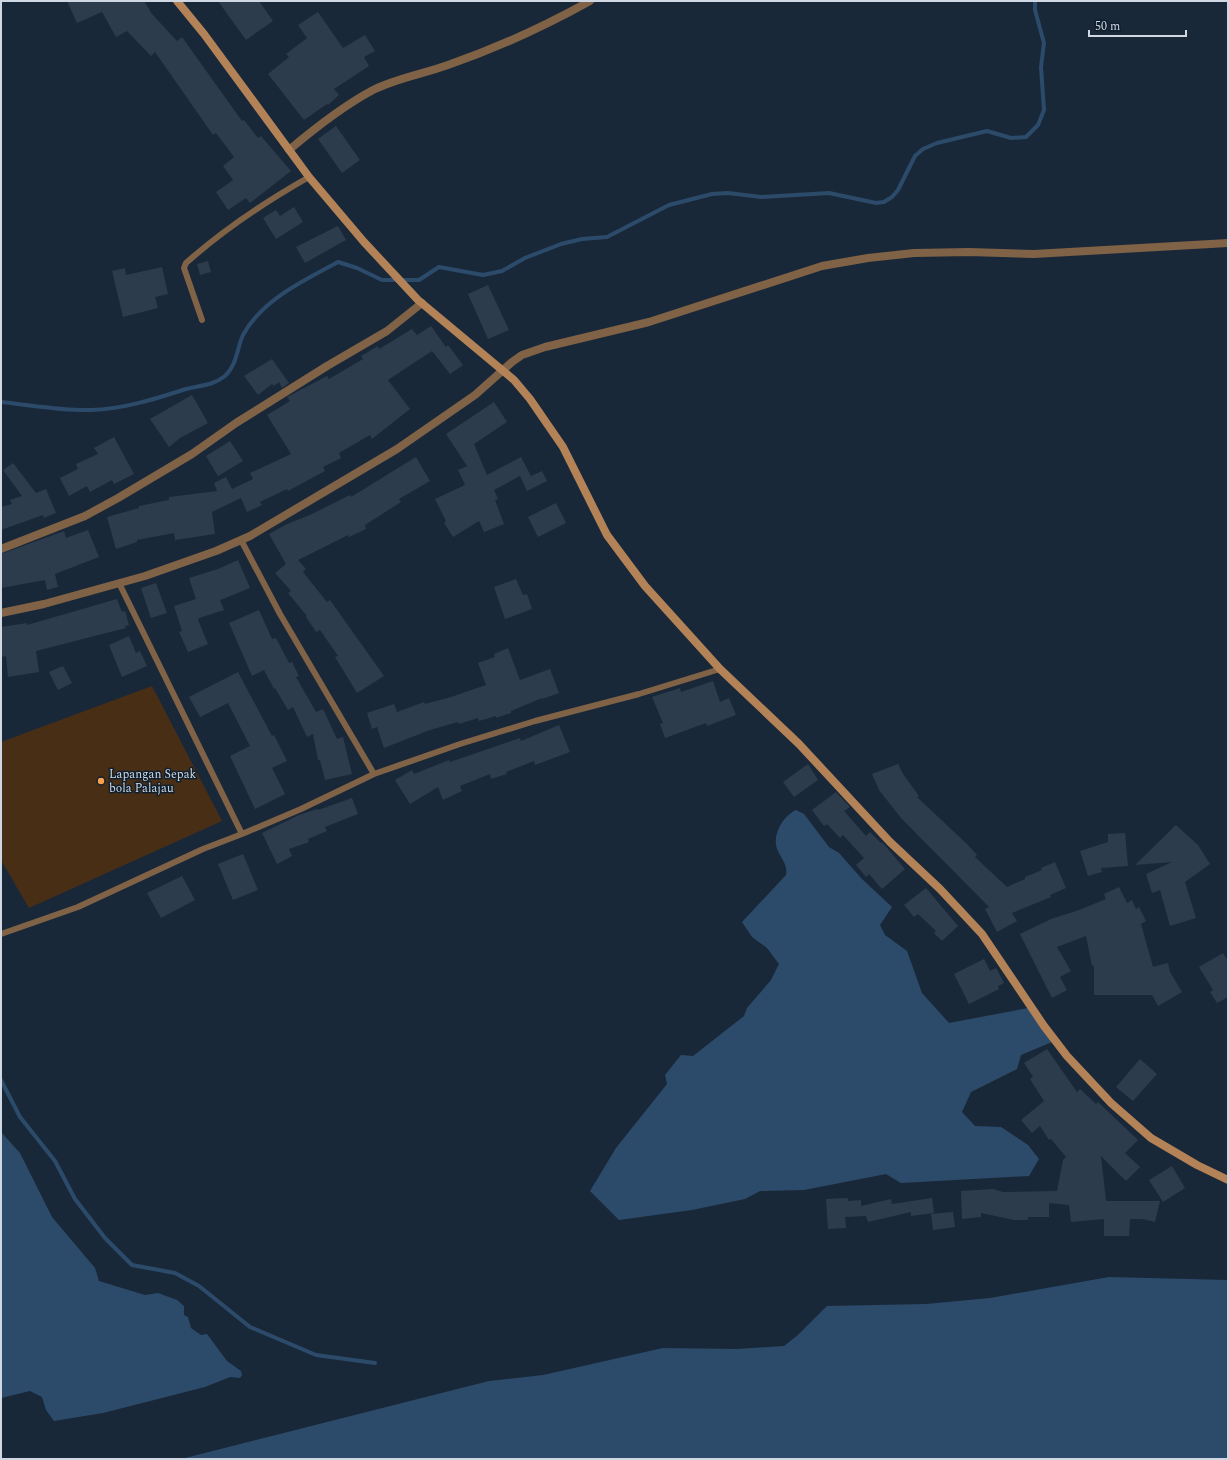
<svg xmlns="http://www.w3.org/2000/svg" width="1229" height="1460" font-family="Spectral,serif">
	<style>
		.green { fill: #492e16 }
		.water { fill: #2c4b6a }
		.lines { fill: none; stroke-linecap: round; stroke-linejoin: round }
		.stream { stroke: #2c4b6a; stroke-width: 4 }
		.building { fill: #2c3c4c }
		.service { stroke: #806247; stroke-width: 6 }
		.minor { stroke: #806247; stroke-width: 8 }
		.secondary { stroke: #b38257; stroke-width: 8 }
		.poi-dot { fill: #f8a04b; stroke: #101f2d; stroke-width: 1.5 }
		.labels { text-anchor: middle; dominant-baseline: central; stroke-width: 3; stroke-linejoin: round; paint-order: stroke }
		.poi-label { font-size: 12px; fill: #cfd8e2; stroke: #101f2d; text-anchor: start }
	</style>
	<rect width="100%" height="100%" fill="#192838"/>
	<path class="green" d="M152,686l70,135 -193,87 -28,-48v-118z"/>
	<path class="water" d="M796,810l8,4 25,33 10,6 23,26 30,28 -12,18 5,10 22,16 15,42 27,30 79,-15 24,34 -31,13 -4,14 -46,23 -9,20 13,14 26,1 27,18 11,14 -10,17 -128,7 -15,-9 -82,16 -44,1 -15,8 -53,11 -73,10 -29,-29 26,-43 51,-64 -2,-9 16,-20 12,1 51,-40 3,-8 24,-28 8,-16 -12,-16 -15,-11 -10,-15 44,-47c2,-10 -5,-17 -9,-26 -5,-14 6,-33 19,-39z
		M1,1132l19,21 32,64 43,51 4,13 46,14 13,-2 19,7 7,6v9l4,2 3,11 10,7 6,-1 20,27 14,10 1,4 -2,3 -10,-1 -25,10 -102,26 -49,8 -8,-11 -4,-13 -12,-6 -29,7z
		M1109,1277l119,3v179h-1047l308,-78 54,-6 120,-27 74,1 47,-3 14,-11 29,-29 99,-2 64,-6z"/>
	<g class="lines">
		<path class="stream" d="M1,402c30,3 60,9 90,8 33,-1 64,-11 95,-21 15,-4 26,-3 39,-13 12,-11 12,-28 18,-41 20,-36 60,-54 95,-73l19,6 25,12h37l20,-13 44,8 19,-4 23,-13 36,-14 21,-5 25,-2 62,-32 43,-11 16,-1 33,4 68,-4 47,10 8,-1 8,-5 6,-7 17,-34 8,-7 14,-6 50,-12 24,7 15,-1 12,-12 6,-15 -3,-43 3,-24 -9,-33v-9
			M1,1080l19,37 35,44 20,38 30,39 27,27 43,8 24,13 51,41 66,28 59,8"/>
	</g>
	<path class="building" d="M67,1h77l8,13 25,27 5,-4 60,84 2,-1 14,18 3,-2 30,35 -41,32 -4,-5 -18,12 -12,-18 17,-12 -10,-14 11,-9 -18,-24 -3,2 -58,-83 -4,4 -24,-25 -11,6 -14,-25 -25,11z
		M218,1h41l14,20 -27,19z
		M318,12l25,36 22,-13 10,16 -11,6 5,9 -35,23 5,6 -11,10 -1,-1 -23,16 -36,-46 21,-17 -3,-3 21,-16 -9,-13z
		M336,126l24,34 -18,13 -24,-34z
		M294,207l9,15 -27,17 -13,-21 13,-8 4,6z
		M338,226l8,14 -41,23 -9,-16z
		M208,261l3,11 -11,3 -3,-11z
		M162,267l6,27 -13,3 3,11 -35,9 -11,-46 13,-3 1,7z
		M488,285l21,45 -21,9 -20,-45z
		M431,326l15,21 2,-2 15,20 -13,9 -18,-23 -44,29 22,29 -38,30 -2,-4 -31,18 2,5 -18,9 2,4 -37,20 -1,-2 -27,13 2,3 -15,7 -6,-14 -29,14 3,22 -40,6 -1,-7 -37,7v2l-21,7 -9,-32 32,-9v-2l30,-6v-3l48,-6 -3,-8 12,-6 6,12 21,-10 -3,-6 41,-19 -24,-39 23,-14 -3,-4 40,-21 2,3 34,-20 -2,-3 17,-10 1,3 33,-20 5,6z
		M272,359l17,24 -7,5 -3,-6 -5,4 -2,-2 -14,11 -14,-19z
		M192,395l16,28 -28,15 -11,9 -19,-28z
		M494,402l13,20 -33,22 13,31 34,-18 10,19 11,-5 5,10 -20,10 -7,-15 -26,14 4,9 -3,1 9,24 -20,8 -5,-11 -26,16 -9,-14 2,-2 -11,-22 30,-14 -7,-15 9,-4 -21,-32z
		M114,437l20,37 -20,10 -2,-4 -22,12 -3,-6 -18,10 -9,-18 18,-9 -2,-5 22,-10 -4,-6z
		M230,441l13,20 -25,15 -12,-20z
		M416,457l14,24 -31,18 2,3 -36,23 1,4 -17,8 -1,-2 -50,25 8,9 -3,3 24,30 3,-2 54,76 -27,17 -22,-36 3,-1 -18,-26 -4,2 -10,-15 1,-1 -19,-23 3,-2 -16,-18 11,-9 -17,-30 18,-10 23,-9 40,-20 1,2z
		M13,463l23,30 10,-4 10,24 -12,5 -1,-3 -42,15v-23l11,-3 -2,-4 12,-4 -19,-26z
		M556,503l10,20 -28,14 -10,-20z
		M88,530l11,27 -44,17 3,13 -11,3 -2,-10 -44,8v-34l63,-23 2,7z
		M238,560l12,28 -30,12 4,10 -25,8 -1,2 10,24 -20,8 -9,-20 3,-1 -8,-25 22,-7 -7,-21 29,-9z
		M516,579l7,16 4,-1 5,15 -27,10 -11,-32z
		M156,583l11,30 -16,5 -10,-30z
		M117,599l5,13 3,-1 4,14 -4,1 1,2 -90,23 3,21 -31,5 -2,-21 -5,1v-30l26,-4v2z
		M259,610l13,29 4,-1 13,25 3,-1 7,14 -3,1 20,35 7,-3 14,30 6,-2 9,37 -27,6 -5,-20h-2l-5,-26 -6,3 -14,-30 -5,3 -13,-22 -1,1 -10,-19 -12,6 -23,-53z
		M129,636l7,17 4,-2 7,15 -25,11 -13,-32z
		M508,648l12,32 30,-11 9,24 -17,6v-1l-31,13v2l-15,5v-2l-17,5 -1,-3 -19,6 -1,-2 -28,8 -46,18 -7,-21 -5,2 -5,-16 27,-9 3,8 27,-10 1,2 26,-7 35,-12 -8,-22 17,-6 -1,-3z
		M63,666l9,17 -14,7 -9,-18z
		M238,672l34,64 2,-1 13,26 -15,7 13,26 -30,15 -25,-53 20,-10 -22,-43 -28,14 -11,-20z
		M713,681l7,21 9,-4 7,17 -29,11 -1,-3 -41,15 -5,-14 3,-1 -11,-26 28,-9 1,4z
		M559,725l11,27 -35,13 -1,-4 -28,11 1,2 -16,5 -1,-5 -30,12 2,5 -19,9 -5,-13 -28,17 -15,-24 17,-10 2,4 35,-14 1,2 70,-24 1,3z
		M808,764l10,16 -24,17 -11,-15z
		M898,764l5,10 16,22 -2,1 51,48 9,10 -2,2 32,30 18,-8v-2l17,-7 -1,-2 14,-6 11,26 -16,7 1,2 -39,16 5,8 -20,11 -12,-23 4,-2 -88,-89 -22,-28 -7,-16z
		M836,792l14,15 -6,4 22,25 4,-4 11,11 1,-1 23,27 -23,20 -13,-15 -3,3 -10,-12 8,-7 -21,-23 -3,3 -13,-14 -3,2 -12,-16z
		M352,798l6,16 -33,13 2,4 -19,8 1,3 -20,7 3,7 -15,8 -15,-31 37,-18 18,-6 1,1z
		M1176,825l22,20 12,19 -25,18 11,36 -26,8 -10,-36 -8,3 -6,-19 26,-12 -37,3z
		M1125,833l3,33 -27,2 1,4 -14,4 -8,-25 28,-9v-8z
		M243,854l15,36 -25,10 -15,-36z
		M182,876l13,24 -34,18 -14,-25z
		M1119,887l8,16 5,-3 4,9 3,-2 7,14 -5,3 12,43 15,-4 2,9 12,20 -24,14 -6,-11h-58v-30l-2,1 -6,-30 -29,11 14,24 -11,6 7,13 -15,8 -32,-64 31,-15 28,-9 27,-11 -2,-5z
		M926,888l32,38 -16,15 -8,-8 2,-2 -18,-17 -4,3 -10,-12z
		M1223,953l5,8v36l-11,6 -7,-11 3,-2 -14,-23z
		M984,959l6,12 6,-3 8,15 -6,3 1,3 -30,15 -15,-30z
		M1047,1049l30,43 3,-3 16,15 2,-2 40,38 -13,13 15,14 -14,14 -25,-25 5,45h54l-5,21 -12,-3h-13l-1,17h-25v-17l-33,3 -2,-17 -20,-2v14h-21v3h-14l-33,-7v4l-19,2 -1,-28 32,-2 10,3 54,-1 6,-31 3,-3 -15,-18 -2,1 -9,-14 -8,7 -11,-13 23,-19 -14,-22 3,-2 -9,-14z
		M1140,1059l17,15 -24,27 -17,-14z
		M1172,1166l13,22 -22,14 -14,-22z
		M848,1198v3l13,-1v6l30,-7 1,5 40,-6 2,15 -23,3v-4l-43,10 -2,-6 -21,1 1,11 -18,1 -2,-30z
		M953,1212l2,15 -22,3 -2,-16z"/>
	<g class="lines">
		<path class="service" d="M202,320l-18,-52 2,-5c37,-33 79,-61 123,-86
			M241,540l39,74 94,160
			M119,583l123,251 59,-25 73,-35 86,-30 75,-23 104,-27 81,-25
			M1,934l77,-27 125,-58 39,-15"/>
		<path class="minor" d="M289,150c26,-22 54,-44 84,-60 24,-12 50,-16 75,-25 49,-17 97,-39 142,-64
			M1,549l84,-33 33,-18 74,-44 44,-31 91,-57 60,-35 35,-28
			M1,613l43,-9 101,-28 71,-25 34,-15 147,-87 78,-54 37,-33 10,-7 23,-8 104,-25 173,-56 46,-8 46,-5 55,-1 65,2 194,-11"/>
		<path class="secondary" d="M177,1l27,33 105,143 55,65 54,58 96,80 16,19 33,48 44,88 38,51 75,83 79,75 91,98 50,47 42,45 62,92 23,30 44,47 40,35 46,27 31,15"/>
	</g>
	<circle class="poi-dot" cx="101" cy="781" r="4"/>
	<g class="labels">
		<g class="poi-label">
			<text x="109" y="774">Lapangan Sepak<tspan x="109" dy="14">bola Palajau</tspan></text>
		</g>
	</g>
	<rect width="1229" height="1460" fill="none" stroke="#cfd8e2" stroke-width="4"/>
	<path d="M1089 30v6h97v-6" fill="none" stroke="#cfd8e2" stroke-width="2"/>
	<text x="1095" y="30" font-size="12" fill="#cfd8e2" stroke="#101f2d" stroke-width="3" paint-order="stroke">50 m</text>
</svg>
